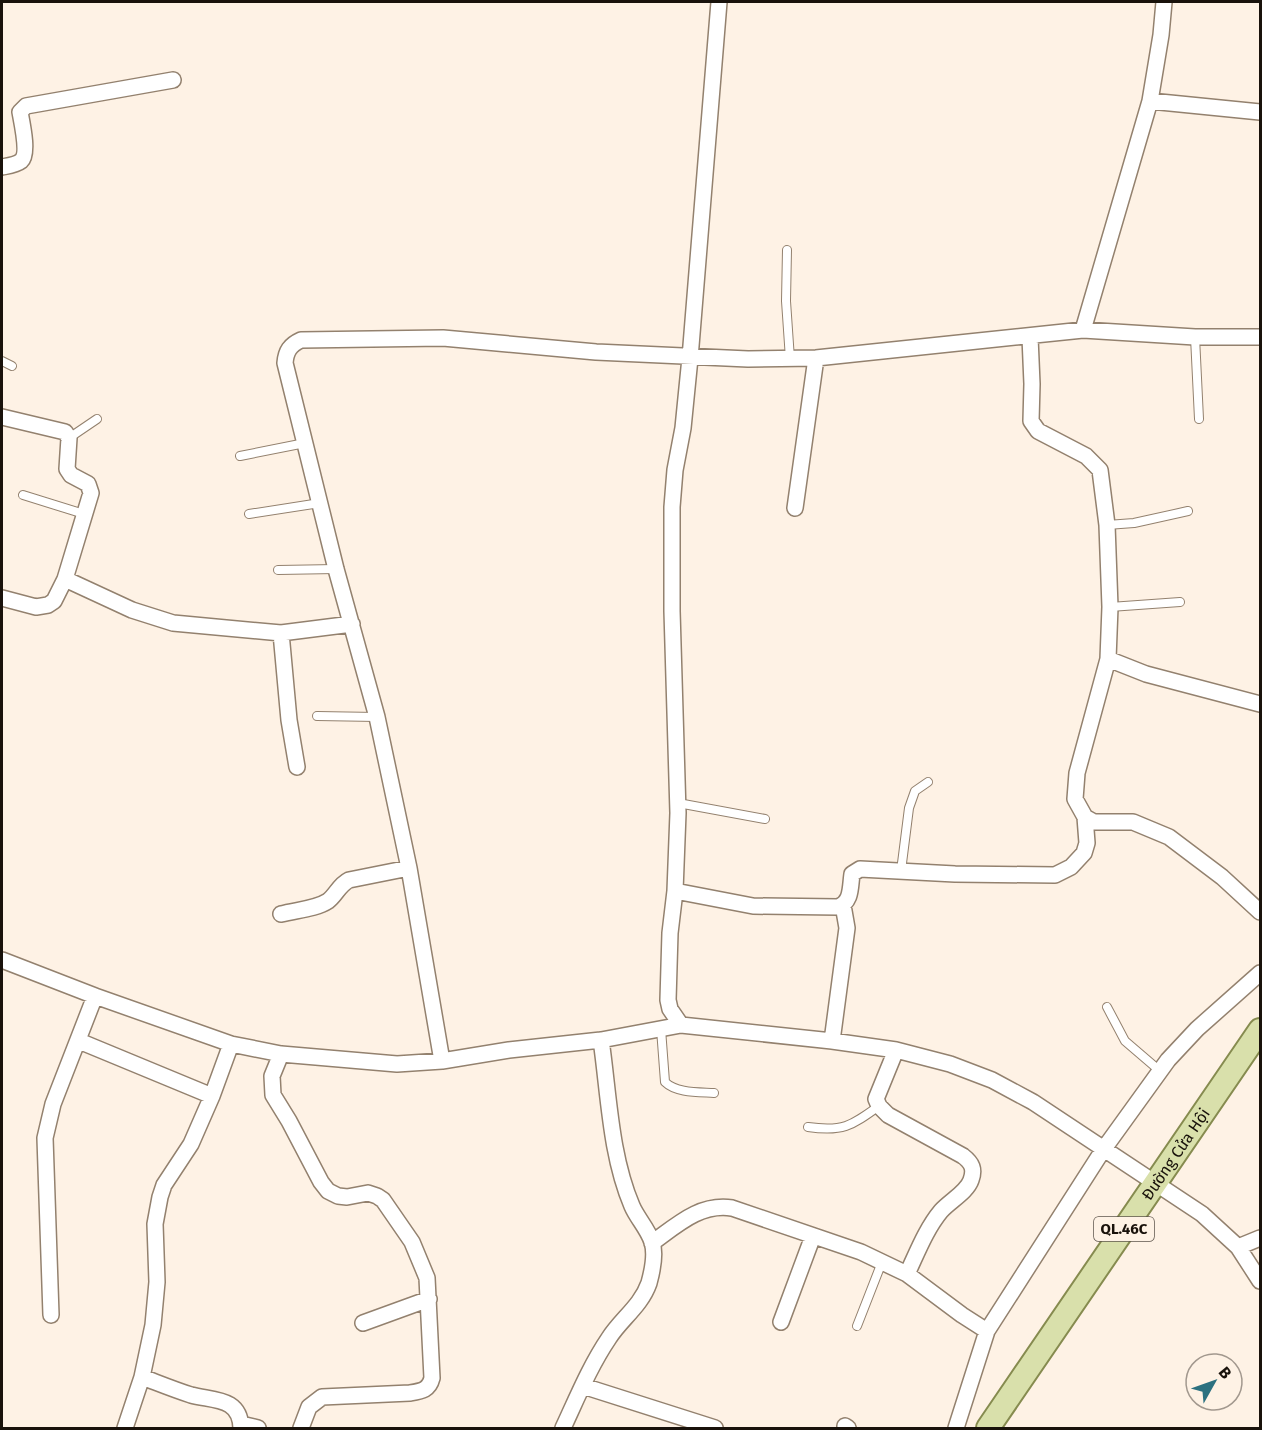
<svg xmlns="http://www.w3.org/2000/svg" width="1262" height="1430" font-family="'Fira Sans',sans-serif">
	<style>
		.lines { fill: none; stroke-linecap: round; stroke-linejoin: round }
		.lane-casing { stroke: #93816e; stroke-width: 10 }
		.street-casing { stroke: #93816e; stroke-width: 18 }
		.primary-casing { stroke: #868b4f; stroke-width: 26 }
		.lane { stroke: #fff; stroke-width: 8 }
		.street { stroke: #fff; stroke-width: 15 }
		.primary { stroke: #d9e0ab; stroke-width: 22 }
		.labels { text-anchor: middle; dominant-baseline: central; stroke-width: 4.5; stroke-linejoin: round; paint-order: stroke }
		.shield { fill: #fef2e5; stroke: #5e554c; stroke-width: 1.5 }
		.shield-label { font-size: 15px; font-weight: bold; fill: #19120b }
		.street-label { font-size: 16px; fill: #19120b; stroke: #fef2e5 }
	</style>
	<rect width="100%" height="100%" fill="#fef2e5"/>
	<g class="lines">
		<defs>
			<path id="lane" d="M787,250l-1,51 4,58
				M1195,337l4,82
				M2,361l10,5
				M69,438l28,-19
				M240,456l65,-13
				M23,495l61,19
				M249,514l71,-11
				M1107,525l27,-2 54,-12
				M278,570l58,-1
				M1110,607l70,-5
				M317,716l60,1
				M678,803l87,16
				M901,871l8,-63 6,-17 13,-9
				M1107,1007l18,34 35,30
				M661,1029l4,53c11,11 34,10 49,11
				M808,1127c35,5 43,-1 71,-21
				M857,1326l25,-64"/>
			<path id="street" d="M1150,101l110,11
				M2,167c5,-1 14,-2 19,-6 8,-7 1,-38 -1,-49l6,-6 147,-26
				M1083,330l67,-229 11,-66 3,-33
				M1030,337l2,47 -1,37 7,10 48,25 14,14 7,55 3,82 -2,52 -31,114 -2,26 10,18 9,5h39l36,15 53,40 38,35
				M2,417l63,15 4,6 -2,31 4,6 17,9 3,9 -26,86 -11,22 -6,4 -12,2 -34,-9
				M795,508l21,-150
				M65,579l67,31 41,13 108,10 71,-9
				M281,633l8,87 8,47
				M1108,659l38,15 114,30
				M675,891l78,15 85,1c14,-5 12,-20 14,-33l8,-5 95,5 100,1 16,-8 13,-14 3,-10 -2,-26
				M281,914c15,-4 35,-5 47,-13 8,-6 11,-16 21,-21l60,-12
				M2,960l93,36 136,48 50,10 116,10 45,-3 67,-11 92,-10 80,-15 151,16 64,9 54,14 42,16 41,22 169,112 36,33 22,34
				M681,1025l-11,-16 -2,-9 2,-67 5,-42 3,-78 -6,-202v-104l3,-37 8,-42 7,-70 29,-356
				M79,1041l133,55
				M832,1041l15,-113 -4,-23
				M896,1050l-20,49 3,7 9,9 75,41c9,7 12,13 8,24 -4,12 -21,21 -30,31 -15,18 -24,42 -34,63
				M281,1054l-9,22 1,19 16,26 32,61 7,9 10,5 9,1 21,-4 9,3 6,4 29,42 15,36 5,100c-3,12 -10,13 -22,15l-88,4 -13,10 -8,21
				M442,1061l-33,-193 -32,-151 -41,-148 -51,-206c1,-12 5,-18 16,-23l142,-2 153,14 152,7 68,-1 267,-28 112,7h65
				M652,1243c25,-18 48,-40 80,-35l129,44 46,22 55,41 25,16
				M1238,1247l22,-9
				M51,1315l-6,-177 8,-34 42,-108
				M781,1322l32,-86
				M363,1323l66,-24
				M142,1377c16,6 33,13 49,18 22,6 49,2 50,33
				M583,1386l132,42
				M241,1424l17,4
				M845,1426l3,2
				M125,1428l17,-51 11,-52 4,-43 -2,-58 5,-27 4,-12 27,-41 21,-48 19,-52
				M563,1428c14,-30 27,-62 46,-90 12,-19 32,-32 40,-55 3,-11 7,-29 3,-41 -4,-13 -15,-24 -20,-36 -22,-52 -23,-111 -31,-166
				M956,1428l31,-97 116,-181 65,-90 29,-31 63,-56"/>
			<g id="primary">
				<path id="s1" d="M988,1428l272,-398"/>
			</g>
		</defs>
		<use href="#lane" class="lane-casing"/>
		<use href="#street" class="street-casing"/>
		<use href="#primary" class="primary-casing"/>
		<use href="#lane" class="lane"/>
		<use href="#street" class="street"/>
		<use href="#primary" class="primary"/>
	</g>
	<g class="labels">
		<rect class="shield" x="1094" y="1217" width="60" height="24" rx="4.5"/>
		<g class="shield-label">
			<text x="1124" y="1229">QL.46C</text>
		</g>
		<g class="street-label">
			<text stroke="none"><textPath href="#s1" startOffset="332">Đường Cửa Hội</textPath></text>
		</g>
	</g>
	<rect width="1262" height="1430" fill="none" stroke="#19120b" stroke-width="6"/>
	<g transform="translate(1214 1382) rotate(50)"><circle r="28" fill="#fef2e5" stroke="#a2988e" stroke-width="1.5"/>
	<path d="M0-4.5L10 22L0 15L-10 22Z" fill="#2c7180"/>
	<text y="-9" font-size="16" font-weight="bold" text-anchor="middle" fill="#19120b">B</text>
	</g>
</svg>
